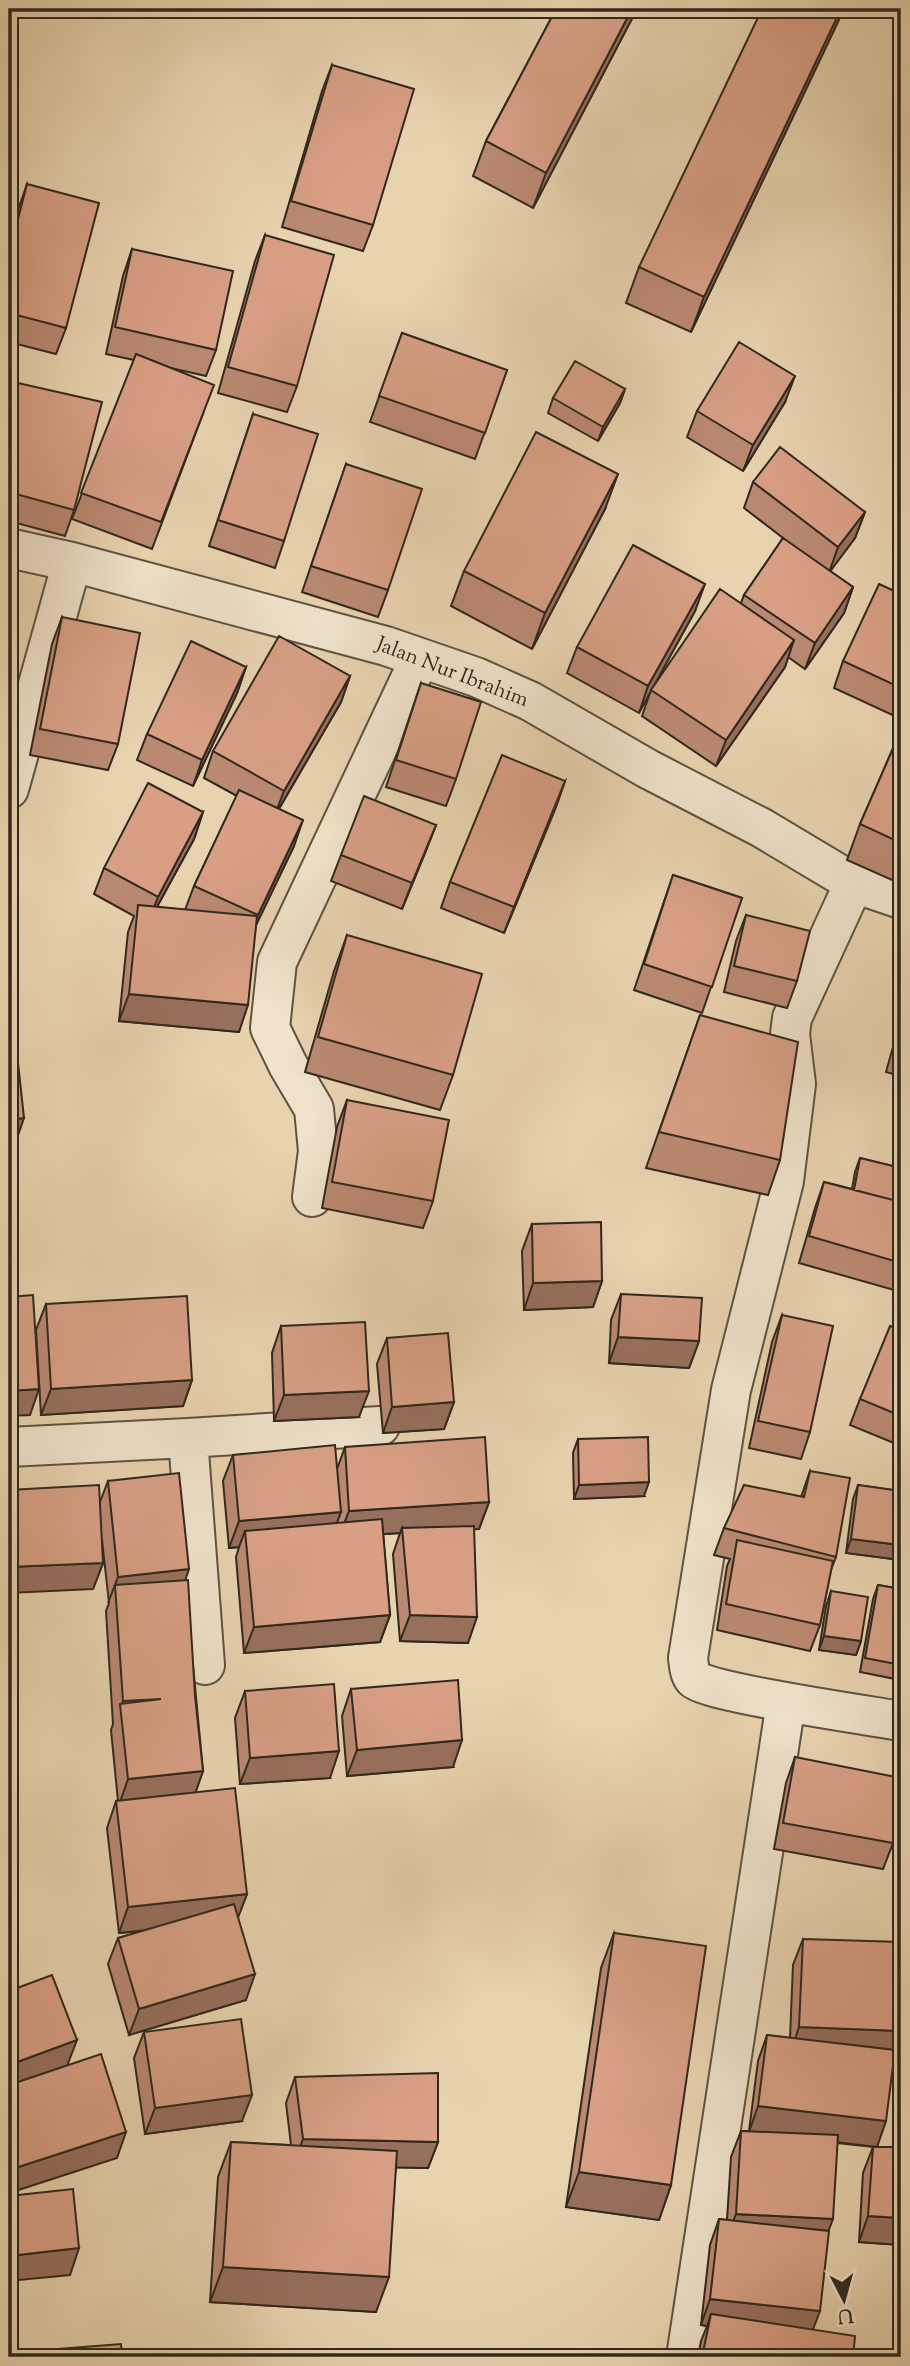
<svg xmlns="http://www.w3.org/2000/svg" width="910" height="2366" font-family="'Sorts Mill Goudy',serif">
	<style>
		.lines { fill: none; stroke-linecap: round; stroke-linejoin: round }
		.street-casing { stroke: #5e5342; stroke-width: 42 }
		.street { stroke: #f0e2cb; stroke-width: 38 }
		.wall { fill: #ba8972; stroke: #30281d; stroke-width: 2 }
		.shaded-wall { fill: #976f5d; stroke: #30281d; stroke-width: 2 }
		.building { fill: #d89f85; stroke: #30281d; stroke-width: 2 }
		.labels { text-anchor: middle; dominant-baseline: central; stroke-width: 7; stroke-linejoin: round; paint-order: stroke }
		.street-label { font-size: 21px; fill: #30281d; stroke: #f0e2cb }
	</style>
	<rect width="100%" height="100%" fill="#e8d3af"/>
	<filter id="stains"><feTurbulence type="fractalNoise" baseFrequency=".00286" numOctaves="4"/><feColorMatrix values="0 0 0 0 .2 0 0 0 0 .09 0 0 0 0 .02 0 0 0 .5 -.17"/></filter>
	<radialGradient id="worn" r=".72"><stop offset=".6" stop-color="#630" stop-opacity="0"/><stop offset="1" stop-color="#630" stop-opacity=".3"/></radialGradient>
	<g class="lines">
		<defs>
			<path id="street" d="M9,548l63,14 314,84 90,31 54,24 118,68 114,59 92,55 47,16
				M9,789l63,-227
				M854,883l-62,135 -2,16 6,50 -12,97 -53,209 -43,268c1,7 1,15 6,21 12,13 178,37 207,42
				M312,1197l6,-46 -4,-42 -26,-44 -18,-37 7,-66 143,-304
				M188,1438l17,227
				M9,1447l179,-9 192,-12
				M686,2357l100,-655"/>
		</defs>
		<use href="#street" class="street-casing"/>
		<use href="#street" class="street"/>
	</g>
	<path class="wall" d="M556,9h81l-104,199 -60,-32 13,-35z
		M844,9l-153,323 -65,-29 13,-36z
		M332,65l41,160 -10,26 -81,-24 40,-136z
		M27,184l39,144 -10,26 -47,-12v-98l9,-34z
		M265,235l32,151 -10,26 -69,-19 37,-132z
		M132,249l84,101 -10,26 -35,-8 33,43 -52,138 -80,-30 62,-159 -28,-6 17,-78z
		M402,333l105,37 -32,89 -105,-37z
		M9,381l65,129 -9,26 -56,-15z
		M625,389l-5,14 -22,38 -50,-28 5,-15z
		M785,402l-42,69 -56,-34 10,-26z
		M253,414l31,127 -9,27 -66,-22z
		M346,464l42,126 -10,27 -76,-25z
		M753,482l112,30 -10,26 -25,33 23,16 -9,26 -39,56 -17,-12 -3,10 -69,99 -74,-50 9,-26 -12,23 -72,-40 10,-26 118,-36 -43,78 89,-86 3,-8 39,-57 -39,-30z
		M605,509l-73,140 -81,-43 13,-35z
		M901,594v125l-67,-31 9,-27z
		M62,617l56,127 -10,26 -78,-15 22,-111z
		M246,667l-9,26 -44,93 -56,-26 10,-26z
		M350,676l-9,26 -62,107 15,37 -38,79 -17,107 -120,-11 9,-89 6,-16 -40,-22 10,-26 99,-56 -9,27 -37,68 28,3 9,-24 43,-90 -33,-18 9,-27z
		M421,683l35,96 -10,27 -60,-19z
		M901,730v154l-54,-24 13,-36z
		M565,781l-9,26 -52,126 -63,-25 9,-26z
		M436,825l-34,84 -71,-28 10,-26z
		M673,875l69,23 -40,115 -68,-23z
		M746,915l51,66 -10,27 -63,-16 12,-51z
		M347,935l106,140 -13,35 -135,-38 29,-101z
		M700,1015l80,145 -12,35 -122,-27z
		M901,1018v58l-15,-4z
		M347,1100l86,101 -10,27 -101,-20 15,-81z
		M860,1158l41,10v124l-102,-29 16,-55 9,-26 28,7 3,-17z
		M532,1224l70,57 -9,26 -69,3 -2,-59z
		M621,1294l78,47 -10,27 -80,-5 2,-43z
		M46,1304l146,76 -9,26 -142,9 -5,-85z
		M782,1315l28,117 -9,27 -52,-11 23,-106z
		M281,1326l78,91 -85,4 -2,-68z
		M901,1330v116l-51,-21 10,-26z
		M387,1338l67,64 -10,27 -61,4 -6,-69z
		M578,1439l66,57 -70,3 -1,-46z
		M345,1447l144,55 -10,27h-5l-6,114 -68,-2 -7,-87 7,-21 -17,1 7,81 -10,27 -136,11 -8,-96 3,-10 -10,1 -6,-67 10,-26 104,14z
		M810,1471l26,86 -5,13 -11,55 -10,26 -93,-21 10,-64 3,-7 -16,-4 10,-27 77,-31z
		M108,1481l77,99 18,191 -8,21 52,102 -9,23 8,83 -117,35 -21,-71 10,-26 26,-7 -25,2 -12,-105 9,-27h2l-7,-71 2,-6 -7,-113 3,-8 -7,-63 1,23 -10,26 7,-87z
		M858,1485l43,6v69l-55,-7 7,-54z
		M878,1585l23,4v86l-1,5 -40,-8 13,-73z
		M831,1591l30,50 -5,14 -37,-5 7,-44z
		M351,1689l102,78 -106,9 -5,-60z
		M245,1691l85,87 -90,6 -5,-66z
		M795,1757l98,86 -10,26 -109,-20 12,-66z
		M614,1933l57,252 -12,35 -93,-13 35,-239z
		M803,1939l98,119 -7,-1 -17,90h24v98l-42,-3 4,-69 10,-26h1l-37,-4 -9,88 -15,98 40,28h-155l3,-16 6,-15 -6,-1 9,-80 9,-26 8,1 4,-63 10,-26h8l9,-70 9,-26 23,3 3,-73z
		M144,2032l98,89 -97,13 -11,-76z
		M295,2077l143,65 -10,26 -32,-1 -20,145 -166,-10 8,-125 13,-35 60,3 -5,-42z"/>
	<path class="shaded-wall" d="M632,9h5l-104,199 13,-35z
		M841,9h3l-153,323 13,-35z
		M795,376l-10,26 -42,69 10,-26z
		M625,389l-5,14 -22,38 5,-14z
		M618,474l-13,35 -73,140 13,-36z
		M865,512l-10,26 -26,35 9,-26z
		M705,584l-10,27 -56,102 9,-27z
		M853,587l-9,26 -39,56 10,-26z
		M794,640l-9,27 -69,99 10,-26z
		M246,667l-9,26 -44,93 9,-26z
		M350,676l-9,26 -67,115 10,-26z
		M565,781l-9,26 -52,126 10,-26z
		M203,812l-9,27 -46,84 10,-26z
		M303,820l-9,26 -46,96 10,-27z
		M436,825l-10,26 -24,58 10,-26z
		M129,994l119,11 -9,27 -120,-11z
		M24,1118l-9,26 -6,1v-25z
		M602,1281l-9,26 -69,3 9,-27z
		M618,1337l81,4 -10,27 -80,-5z
		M192,1380l-9,26 -142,9 10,-26z
		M39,1389l-9,26 -21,1v-25z
		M369,1391l-10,26 -85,4 10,-26z
		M454,1402l-10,27 -61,4 9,-26z
		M649,1482l-5,14 -70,3 5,-14z
		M489,1502l-10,27 -76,4 -1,-5 -2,5 -61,4 10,-26z
		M341,1512l-10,26 -86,-7 -6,16 -10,1 10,-27z
		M851,1539l50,6v15l-55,-7z
		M103,1563l-10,26 -84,4v-26z
		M189,1569l-9,27 -65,-11 -7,18 10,-26z
		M390,1615l-10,27 -136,11 10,-26z
		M410,1615l67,2 -9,26 -68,-2z
		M824,1636l37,5 -5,14 -37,-5z
		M161,1699l-40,7 2,-5z
		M462,1740l-9,27 -106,9 10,-26z
		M339,1751l-9,27 -90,6 10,-26z
		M203,1771l-9,26 -75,8 9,-26z
		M247,1894l-10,26 -118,13 9,-26z
		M255,1974l-9,26 -117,35 10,-26z
		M799,2027l102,4v27l-111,-4z
		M77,2040l-10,26 -58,22v-23z
		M252,2095l-10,26 -97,13 10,-26z
		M758,2106l128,15 -9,26 -128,-15z
		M126,2132l-9,26 -108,35v-23z
		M303,2139l135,3 -10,26 -135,-2z
		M579,2172l92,13 -12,35 -93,-13z
		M736,2214l97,5 -10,26 -97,-5z
		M868,2216l33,2v27l-42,-3z
		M79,2248l-9,27 -61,6v-25z
		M223,2267l166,10 -13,35 -166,-10z
		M710,2299l110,12 -10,26 -99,-23 -4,12 -6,-1z"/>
	<path class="building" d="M556,9h76l-86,164 -60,-32z
		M762,9h79l-137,288 -65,-30z
		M332,65l82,24 -41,136 -82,-24z
		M27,184l72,19 -33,125 -57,-15v-59z
		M265,235l69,20 -37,131 -69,-19z
		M132,249l101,22 -17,79 -101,-23z
		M402,333l105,37 -22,63 -106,-37z
		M739,342l56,34 -42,69 -56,-34z
		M136,354l78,31 -53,137 -80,-29z
		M575,361l50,28 -22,38 -50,-29z
		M9,381l93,21 -28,108 -58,-16 -2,8 -5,-2z
		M253,414l65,20 -34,107 -66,-21z
		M536,432l82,42 -73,139 -81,-42z
		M780,447l85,65 -27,35 -85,-65z
		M346,464l76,25 -34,101 -77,-24z
		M783,538l70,49 -38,56 -71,-48z
		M633,545l72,39 -57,102 -71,-39z
		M879,584l22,10v94l-58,-27z
		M720,589l74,51 -68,100 -75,-50z
		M62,617l78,16 -22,111 -78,-15z
		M279,636l71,40 -66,115 -71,-40z
		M191,641l55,26 -44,93 -55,-26z
		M421,683l60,19 -25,77 -60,-19z
		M901,730v113l-41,-19z
		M502,755l63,26 -51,126 -64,-25z
		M148,783l55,29 -45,85 -54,-29z
		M239,790l64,30 -45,95 -64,-29z
		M364,796l72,29 -24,58 -71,-28z
		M673,875l69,23 -30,89 -68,-23z
		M138,905l119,11 -9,89 -119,-11z
		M746,915l64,16 -13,50 -63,-15z
		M347,935l135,39 -29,101 -135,-38z
		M9,989h1l14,129 -15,2z
		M700,1015l98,27 -18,118 -121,-28z
		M901,1025v22l-6,-1z
		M347,1100l102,20 -16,81 -101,-19z
		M860,1158l41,10v34l-47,-12z
		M824,1182l77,20v61l-92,-27z
		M601,1222l1,59 -69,2 -1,-59z
		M621,1294l81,4 -3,43 -81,-4z
		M33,1295l6,94 -30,2v-94z
		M187,1296l5,84 -141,9 -5,-85z
		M782,1315l51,11 -23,106 -52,-11z
		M365,1322l4,69 -85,4 -3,-69z
		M890,1326l11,4v86l-41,-17z
		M448,1333l6,69 -62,5 -5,-69z
		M485,1437l4,65 -140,9 -4,-64z
		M648,1437l1,45 -70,3 -1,-46z
		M335,1445l6,67 -102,9 -6,-66z
		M810,1471l40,7 -14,79 -112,-29 20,-43 60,12z
		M179,1473l10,96 -71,8 -10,-96z
		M99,1485l4,78 -94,4v-77z
		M858,1485l43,6v54l-50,-6z
		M382,1519l8,96 -136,12 -9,-96z
		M474,1526l3,91 -67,-2 -8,-87z
		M737,1540l96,21 -13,64 -94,-21z
		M188,1580l7,116 8,75 -75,8 -8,-75 41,-5 -38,2 -8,-116z
		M878,1585l23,4v76l-36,-7z
		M831,1591l37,6 -7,44 -37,-5z
		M458,1680l4,60 -105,10 -6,-61z
		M334,1684l5,67 -89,7 -5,-67z
		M795,1757l106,21v20l-8,45 -110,-20z
		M235,1788l12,106 -119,13 -12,-106z
		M9,1868l3,33h-3z
		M234,1904l21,70 -116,35 -21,-71z
		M614,1933l92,13 -35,239 -92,-13z
		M803,1939l98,3v89l-102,-4z
		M52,1975l25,65 -68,25v-74z
		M241,2019l11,76 -97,13 -11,-76z
		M767,2035l128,15 -9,71 -128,-15z
		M101,2054l25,78 -117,38v-85z
		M438,2073v69l-135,-3 -8,-62z
		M741,2131l97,4 -5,84 -97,-5z
		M231,2142l166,9 -8,126 -166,-10z
		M873,2147h28v71l-33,-2z
		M73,2189l6,59 -70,8v-60z
		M719,2219l110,12 -9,80 -110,-12z
		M711,2314l144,22 -2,21h-151z
		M121,2344l1,13h-101l-1,-5z"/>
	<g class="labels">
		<g class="street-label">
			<text transform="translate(452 673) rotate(21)">Jalan Nur Ibrahim</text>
		</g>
	</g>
	<rect width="910" height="2366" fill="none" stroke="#e8d3af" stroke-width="35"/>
	<rect x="10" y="10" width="889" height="2345" fill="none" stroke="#30281d" stroke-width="3.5"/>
	<rect x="18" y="18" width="875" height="2331" fill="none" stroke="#30281d" stroke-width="2"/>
	<g transform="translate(844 2300) rotate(174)" stroke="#f0e2cb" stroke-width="5" paint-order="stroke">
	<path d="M0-5L12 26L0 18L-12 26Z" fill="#30281d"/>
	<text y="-10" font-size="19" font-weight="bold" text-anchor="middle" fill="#30281d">U</text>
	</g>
	<rect width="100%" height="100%" filter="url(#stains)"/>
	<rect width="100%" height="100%" fill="url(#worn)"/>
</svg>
